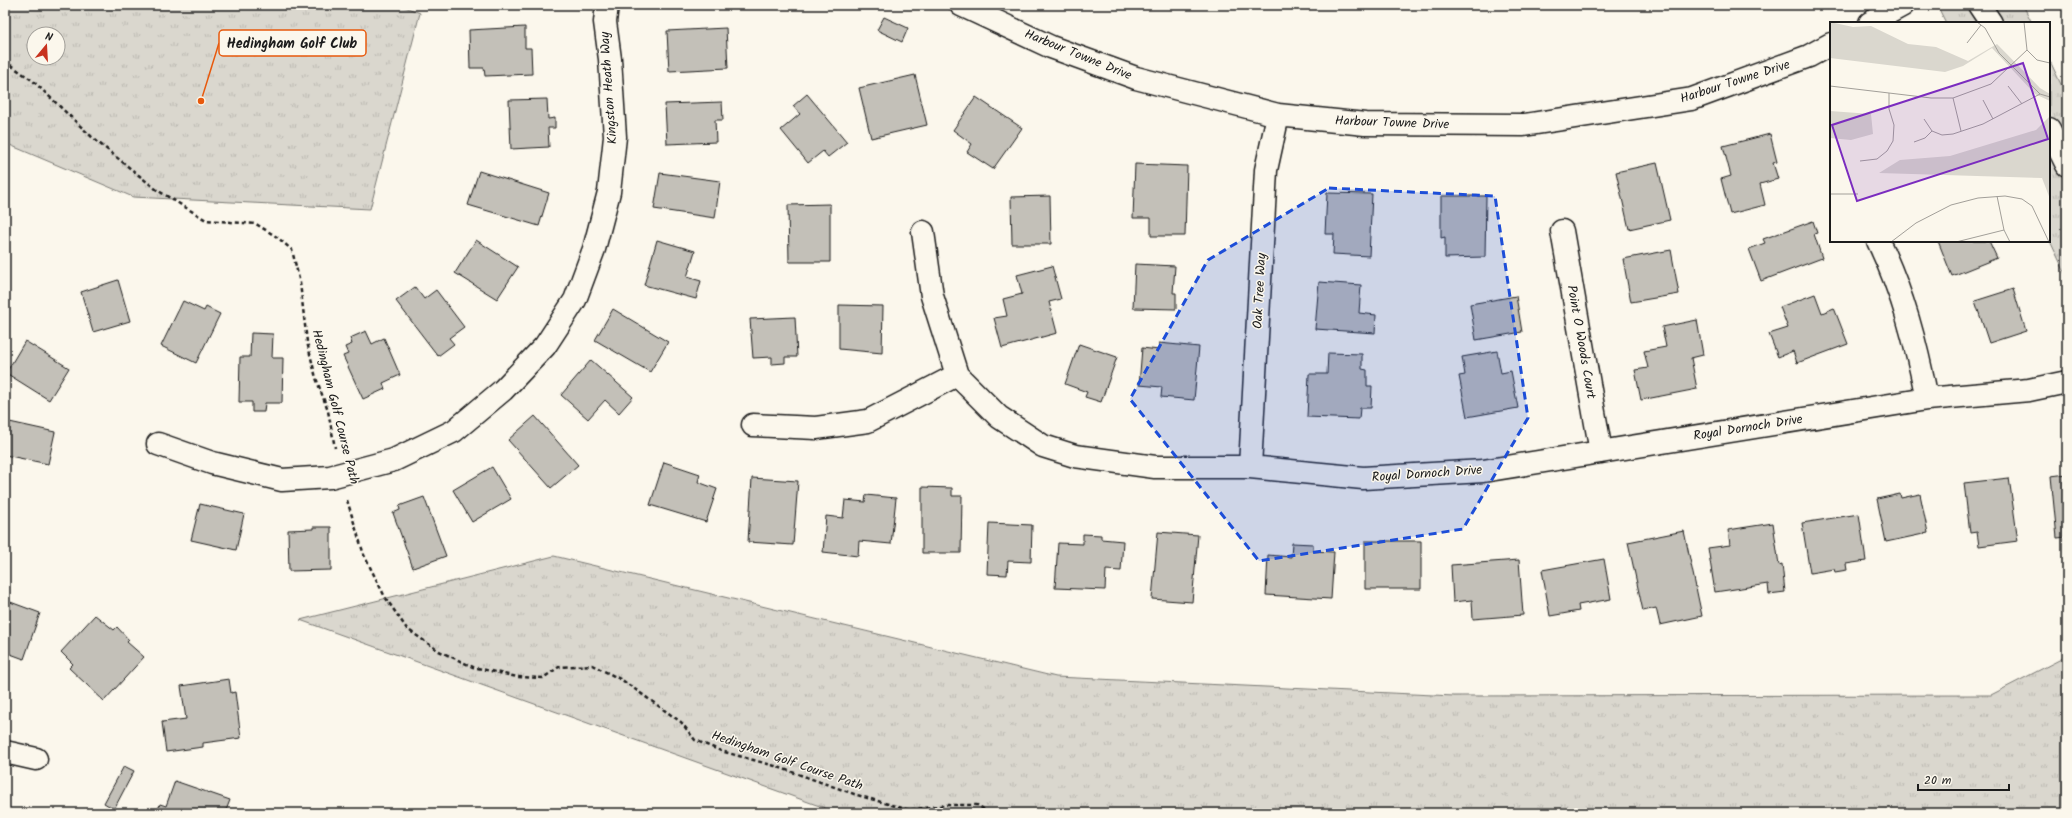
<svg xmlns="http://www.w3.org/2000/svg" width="2072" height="818" font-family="Kalam,sans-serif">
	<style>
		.grass { fill: url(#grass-tufts); stroke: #7b7a75; fill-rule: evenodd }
		.building { fill: #c3c0b8; stroke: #1c1c1c }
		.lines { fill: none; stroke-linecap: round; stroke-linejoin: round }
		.street-casing { stroke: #1c1c1c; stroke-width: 25 }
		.path { stroke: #1c1c1c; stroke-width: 2.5; stroke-dasharray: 4 3; stroke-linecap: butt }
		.street { stroke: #fbf7ec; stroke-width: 22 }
		.marked { fill: #1d4ed8; fill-opacity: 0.2; stroke: #1d4ed8; stroke-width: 3; stroke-dasharray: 8 5; stroke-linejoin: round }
		.labels { text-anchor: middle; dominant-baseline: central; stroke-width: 3; stroke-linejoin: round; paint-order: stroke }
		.street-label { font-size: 13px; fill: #1c1c1c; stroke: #fbf7ec }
		.inset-road { fill: none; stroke: #a29f99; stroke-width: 1 }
		.view { fill: #7b2cbf; fill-opacity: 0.15; stroke: #7b2cbf; stroke-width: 2 }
		.inset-edge { fill: none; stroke: #1c1c1c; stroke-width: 2 }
		.leader { fill: none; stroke: #e8590c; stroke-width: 1.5 }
		.callout-dot { fill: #e8590c; stroke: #fbf7ec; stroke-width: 1.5 }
		.callout { fill: #fbf7ec; stroke: #e8590c; stroke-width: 1.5 }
		.callout-label { font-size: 14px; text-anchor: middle; font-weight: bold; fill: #1c1c1c }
	</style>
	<defs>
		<pattern id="grass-tufts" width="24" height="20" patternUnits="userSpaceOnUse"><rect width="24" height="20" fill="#dad7ce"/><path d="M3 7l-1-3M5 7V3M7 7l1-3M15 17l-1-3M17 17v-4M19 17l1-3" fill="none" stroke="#bab8b0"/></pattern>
	</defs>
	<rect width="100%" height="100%" fill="#fbf7ec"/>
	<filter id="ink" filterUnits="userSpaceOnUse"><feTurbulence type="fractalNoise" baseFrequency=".025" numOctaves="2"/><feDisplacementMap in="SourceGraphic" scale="8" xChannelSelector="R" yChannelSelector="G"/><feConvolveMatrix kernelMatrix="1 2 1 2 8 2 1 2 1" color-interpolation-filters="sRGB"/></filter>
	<g filter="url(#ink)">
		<path class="grass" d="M5,5h395l20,8 -50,196 -237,-12 -128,-54zM34,34h24v24h-24z
			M1937,5h86l9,18h-86z
			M2049,59l18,38v180l-18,-38z
			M554,556l502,121 398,19 537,-1 76,-39v157h-1228l-539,-193z"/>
		<path class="building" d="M695,5h15v2z
			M884,17l24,11 -6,14 -25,-12z
			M525,27v21h6l1,26 -47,2 -1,-8h-14l-1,-38z
			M726,28l2,40 -59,3 -2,-40z
			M915,75l12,50 -56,13 -12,-50z
			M807,94l40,48 -19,15 -5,-6 -15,12 -27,-33 19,-16 -7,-8z
			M976,97l46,31 -29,41 -26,-17 5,-8 -19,-14z
			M547,99l1,20 7,-1v10h-7l1,19 -38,2 -2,-49z
			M722,102l1,18h-8l1,22 -49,2 -2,-40z
			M1770,134l7,28 -4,1 5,16 -18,5 5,21 -35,9 -9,-35 10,-3 -8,-30z
			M1657,163l13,57 -41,9 -13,-57z
			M1135,164l52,2 -2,70h-34v-18h-18z
			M479,171l70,22 -10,33 -71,-21z
			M660,173l60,8 -5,37 -61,-9z
			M1327,193l45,1 -3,62 -36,-2 1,-20h-9z
			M1050,196l1,48h-39l-1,-47z
			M1441,196h45l-1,61 -40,1v-21l-4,1z
			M830,204v58h-41l-1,-57z
			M1813,221l4,12 -3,1 8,24 -61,23 -12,-32 16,-6 -2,-4z
			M476,240l42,27 -21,32 -42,-26z
			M657,240l38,11 -8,26 14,4 -5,18 -52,-14z
			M1938,241h51l8,17 -45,18z
			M1671,250l8,44 -48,8 -8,-43z
			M1135,264l40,2 -2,27h3v16l-43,-1z
			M1052,266l9,33 -12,3 8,31 -55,15 -8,-30 13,-2 -4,-17 19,-5 -5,-19z
			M118,280l12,41 -37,11 -12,-40z
			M1319,282l42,3 -2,28 17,2 -1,18 -60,-4z
			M415,287l9,12 12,-9 28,37 -15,11 5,6 -16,12 -42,-55z
			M2013,289l13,42 -37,12 -14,-42z
			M1815,294l7,19 12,-5 14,36 -51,19 -4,-12 -15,6 -9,-23 19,-6 -8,-21z
			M1516,296l6,36 -46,8 -6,-36z
			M183,301l21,10 2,-4 14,7 -24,49 -35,-17z
			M839,305l44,1 -1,47 -43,-4z
			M613,309l55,33 -18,30 -55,-32z
			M795,317l2,40h-12v6l-13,1v-7l-19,1 -3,-39z
			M1697,320l6,35 -12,3 6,31 -56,11 -6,-30 13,-2 -4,-17 22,-4 -4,-20z
			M366,331l6,13 12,-6 16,37 -17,8 2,6 -22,10 -20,-43 5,-2 -3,-7 7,-3 -2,-6z
			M251,333l22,1 -1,24h11l-1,45h-17l-1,9h-12v-10h-13l1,-45h10z
			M25,341l44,27 -20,32 -43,-27z
			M1159,343l40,4 -5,53 -33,-3 1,-10 -23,-2 3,-37 17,2z
			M1079,344l38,13 -16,45 -16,-5 2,-5 -22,-8z
			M1497,351l4,22 10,-2 7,37 -51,9 -8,-41 6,-1 -3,-18z
			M1328,353l34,1v15l5,1v16h5l-1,22h-11l-1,11 -52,-2 2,-43h18z
			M591,360l42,37 -14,16 -14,-13 -17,19 -27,-24z
			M535,416l43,49 -27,23 -43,-48z
			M5,421l50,11 -7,32 -43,-9z
			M664,462l36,12 -2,8 19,7 -11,33 -56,-17z
			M492,467l19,32 -39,23 -19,-32z
			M2067,474v63l-10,1 -6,-62z
			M752,478l46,3 -5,64 -45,-3z
			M2009,478l9,63 -39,5 -2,-14 -7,1 -6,-50z
			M922,487l30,1v8h10l-1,57h-39z
			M1900,494l1,4 19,-4 8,39 -42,9 -9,-43z
			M866,495l30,3 -5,46 -32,-3 -1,15 -35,-4 3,-36 17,2 2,-18 20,2z
			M424,497l22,59 -33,12 -20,-55 7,-3 -1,-4z
			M200,504l44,10 -8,36 -45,-10z
			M1859,514l7,47 -20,3 1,6 -12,2 -1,-3 -24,4 -8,-50z
			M989,523l43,2 -1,37 -23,-1 -1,14 -20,-1z
			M1773,523l6,42 3,-1 3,28 -16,2 -1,-10 -53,8 -7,-44 22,-3 -2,-15z
			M313,527h18v43l-42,1 -1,-41 25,-1z
			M1684,531l18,85 -42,9 -4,-17 -13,3 -15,-69z
			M1158,532l40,3 -6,67 -40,-3z
			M1083,534l18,1v4l22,2 -2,30 -15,-1 -1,20 -50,-2 3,-45 25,1z
			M1365,541h56v48h-56z
			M1292,543l21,1v7l21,1 -3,47 -65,-4 2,-40 23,2z
			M1604,559l7,40 -33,6 1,6 -29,5 -8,-46z
			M1519,560l4,55 -50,4 -1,-19 -19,2 -2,-37z
			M5,600l35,13 -16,46 -19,-7z
			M95,615l19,15 3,-3 12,13 -2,2 17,15 -40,44 -35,-33 4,-4 -12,-12z
			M229,679l2,14 4,-1 6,46 -38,5v4l-37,5 -4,-30 24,-3 -5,-33z
			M124,766l10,5 -20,38 -10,-6z
			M175,781l55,19 -5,13h-68l3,-9 6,2z"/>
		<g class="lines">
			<defs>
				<path id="street" d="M961,5l90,42 85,31 142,37 87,9 159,1 168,-26 117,-43 22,-12
					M1979,5l12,18
					M1870,23l33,-18
					M2049,129l18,36
					M1562,231l39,221
					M923,232l9,64 25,79 42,42 44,29 32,10 80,11h95l113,11 120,-7 444,-72 102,-9 38,-8
					M1878,241c25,52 38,102 49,158
					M753,425l63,3 52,-7 89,-46
					M158,444l54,19 70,17 48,-3 64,-17 60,-29 49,-41 42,-44 30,-46 19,-51 15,-57 6,-55 -5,-78 -5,-37 2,-17
					M1250,467l16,-297 12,-55
					M5,752l31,7"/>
			</defs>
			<use href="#street" class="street-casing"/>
			<path class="path" d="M5,61l28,20 61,58 63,51 49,30 50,4 21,13 15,13 8,33 7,59 9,36 12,33 7,37
				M347,500l17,55 21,42 22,32 32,22 34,16 44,10 26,1 16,-11 33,-2 30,15 59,42 14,18 26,11 54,15 82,29 52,15 37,-5h31l13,8"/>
			<use href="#street" class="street"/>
		</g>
	</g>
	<path class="marked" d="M1329,188l166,8 33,222 -65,111 -204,32 -129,-162 78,-139z"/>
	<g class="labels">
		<g class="street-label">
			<text transform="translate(1078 55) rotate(22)">Harbour Towne Drive</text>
			<text transform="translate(1735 82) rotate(-18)">Harbour Towne Drive</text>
			<text transform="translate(609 88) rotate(-94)">Kingston Heath Way</text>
			<text transform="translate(1392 123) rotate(2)">Harbour Towne Drive</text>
			<text transform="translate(1260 291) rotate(-87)">Oak Tree Way</text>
			<text transform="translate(1581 342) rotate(80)">Point O Woods Court</text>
			<text transform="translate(335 407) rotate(76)">Hedingham Golf Course Path</text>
			<text transform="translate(1748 428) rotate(-9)">Royal Dornoch Drive</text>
			<text transform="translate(1427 474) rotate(-4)">Royal Dornoch Drive</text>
			<text transform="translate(787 761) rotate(19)">Hedingham Golf Course Path</text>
		</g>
	</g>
	<g transform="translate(1830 22)">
		<rect width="220" height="220" fill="#fbf7ec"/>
		<path d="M0,0l23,5 18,-1 37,18 28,3 32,14 29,-17 43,44 10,6v7l-15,-7 -43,-46 -29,18 -18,6 -115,-14zM0,89l41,3 2,20 -22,6 -21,-2zM220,94v50l-8,12 -163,-5 21,-13 50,-4 86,-26z" fill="#dad7ce"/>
		<path d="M220,133v44l-8,-21 4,-18z" fill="#dad7ce"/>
		<path class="inset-road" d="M147,0l8,6 14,25 41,41 10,3M194,0l3,28 10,10 13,3M137,21l14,-18M0,64l101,12h22l38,-14 36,-34M178,64l14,18M123,76l8,33M153,78l10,19M94,97l8,12 10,4 11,-1 30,-10 57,-30M84,120l11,-4 7,-7M30,139l17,-2 10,-8 6,-10 1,-16 -5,-16v-16M0,172h28M167,174l7,34 6,12M61,220l25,-19 35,-18 27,-7 27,-2 17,3 10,7 17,36M126,220l48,-12"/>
		<path class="view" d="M193,41l25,76 -191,62 -25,-76z"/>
		<rect width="220" height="220" class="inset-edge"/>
	</g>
	<path class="leader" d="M201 101L219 43"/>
	<circle class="callout-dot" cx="201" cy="101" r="4"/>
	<rect class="callout" x="219" y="30" width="147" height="26" rx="4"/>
	<g class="callout-label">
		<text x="292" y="48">Hedingham Golf Club</text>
	</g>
	<rect width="2072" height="818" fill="none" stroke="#fbf7ec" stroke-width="20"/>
	<rect x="10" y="10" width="2052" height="798" fill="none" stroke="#1c1c1c" stroke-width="1.5" filter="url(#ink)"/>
	<g transform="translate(46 46) rotate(18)"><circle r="19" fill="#fbf7ec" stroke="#a29f99"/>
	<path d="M0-3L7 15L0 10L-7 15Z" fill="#c8321e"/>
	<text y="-6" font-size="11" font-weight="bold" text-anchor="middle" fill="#1c1c1c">N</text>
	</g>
	<path d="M1918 784v6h91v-6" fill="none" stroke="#1c1c1c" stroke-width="2"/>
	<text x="1924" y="784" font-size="12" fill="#1c1c1c" stroke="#fbf7ec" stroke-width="3" paint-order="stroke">20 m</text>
</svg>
